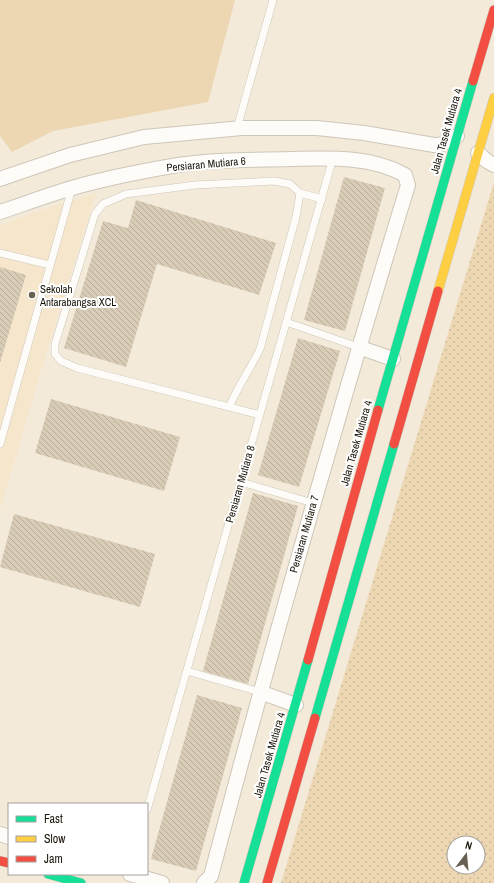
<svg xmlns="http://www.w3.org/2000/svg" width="494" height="883" font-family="'Archivo Narrow',sans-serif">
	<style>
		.built { fill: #f6e6cb }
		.grass { fill: url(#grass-dots); fill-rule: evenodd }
		.green { fill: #ecd7b2 }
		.building { fill: url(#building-back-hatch) }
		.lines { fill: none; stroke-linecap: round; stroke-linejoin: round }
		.lane-casing { stroke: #cec6b9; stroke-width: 8 }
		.street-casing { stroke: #cec6b9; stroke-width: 16 }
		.fast-casing { stroke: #cec6b9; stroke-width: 10 }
		.slow-casing { stroke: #cec6b9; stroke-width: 10 }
		.jam-casing { stroke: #cec6b9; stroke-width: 10 }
		.lane { stroke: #fdfcf9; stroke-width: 7 }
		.street { stroke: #fdfcf9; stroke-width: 14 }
		.fast { stroke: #16e098; stroke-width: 9 }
		.slow { stroke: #ffcf43; stroke-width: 9 }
		.jam { stroke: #f24e42; stroke-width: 9 }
		.poi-dot { fill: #676053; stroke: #fff; stroke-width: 1.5 }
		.labels { text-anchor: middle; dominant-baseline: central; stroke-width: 4; stroke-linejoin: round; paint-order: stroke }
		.street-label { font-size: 11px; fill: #1b150a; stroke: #fff }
		.poi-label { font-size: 11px; fill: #1b150a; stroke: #fff; text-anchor: start }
	</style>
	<defs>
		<pattern id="grass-dots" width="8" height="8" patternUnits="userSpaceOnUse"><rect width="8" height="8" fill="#ecd7b2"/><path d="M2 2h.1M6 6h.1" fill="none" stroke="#cab898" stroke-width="1.8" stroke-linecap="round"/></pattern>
		<pattern id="building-back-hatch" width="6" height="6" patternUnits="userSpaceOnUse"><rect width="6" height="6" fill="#d8ccb6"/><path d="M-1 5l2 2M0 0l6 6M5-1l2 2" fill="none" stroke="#b9ae9b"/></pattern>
	</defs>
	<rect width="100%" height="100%" fill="#f4eada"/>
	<path class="built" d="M96,193l-53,171 -43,146v-284l35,-14z"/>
	<path class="grass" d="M494,182v701h-213zM454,843h24v24h-24z"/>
	<path class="green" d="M0,0h235l-27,102 -155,29 -41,21 -12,-16z"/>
	<path class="building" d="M344,177l41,11 -40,143 -41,-11z
		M136,200l140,43 -17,52 -102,-31 -31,103 -62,-19 39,-127 25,7z
		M0,267l26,8 -26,88z
		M298,338l42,13 -41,136 -41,-12z
		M51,399l129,38 -16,54 -129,-38z
		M253,493l45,13 -50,178 -45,-13z
		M14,514l141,40 -15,53 -140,-40z
		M197,695l45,13 -46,163 -45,-12z"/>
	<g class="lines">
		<defs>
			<path id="lane" d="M237,128l36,-128
				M300,193l22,6
				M0,253l50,12
				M286,322l72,25
				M229,407c9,-20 21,-38 31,-58l36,-132 4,-24 -10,-9 -16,-3 -79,4 -69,9 -23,10 -8,10 -40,130v10l6,7 16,7 183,47
				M0,444l72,-256
				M241,482l72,21
				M187,671l73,21
				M147,810l186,-652"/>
			<path id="street" d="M478,153l9,8 7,4
				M0,179l70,-24 74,-18 98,-9h75l47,5 70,12h6l17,-9
				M0,212c24,-8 48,-17 72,-24 34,-10 71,-17 106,-23 38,-6 77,-5 115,-6 38,-1 78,-3 112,16l3,10c-70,229 -136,460 -197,691l-7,7
				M358,347l35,12
				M260,692l36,13
				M0,834l9,3
				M130,874l32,9"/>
			<path id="fast" d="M378,410l95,-329
				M315,718l79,-274
				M48,874l33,9
				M244,883l64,-223"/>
			<path id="slow" d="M438,291l56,-193"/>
			<path id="jam" d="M473,81l21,-71
				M394,444l44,-153
				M308,660l70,-250
				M0,861l9,2
				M267,883l48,-165"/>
		</defs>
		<use href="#lane" class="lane-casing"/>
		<use href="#street" class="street-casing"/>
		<use href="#fast" class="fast-casing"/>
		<use href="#slow" class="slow-casing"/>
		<use href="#jam" class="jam-casing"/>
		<use href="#lane" class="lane"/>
		<use href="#street" class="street"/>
		<use href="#fast" class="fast"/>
		<use href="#slow" class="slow"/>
		<use href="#jam" class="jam"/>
	</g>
	<circle class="poi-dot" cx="32" cy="295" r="4"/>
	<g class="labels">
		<g class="street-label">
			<text transform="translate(446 131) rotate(-74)">Jalan Tasek Mutiara 4</text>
			<text transform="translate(206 164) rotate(-5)">Persiaran Mutiara 6</text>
			<text transform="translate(356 443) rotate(-74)">Jalan Tasek Mutiara 4</text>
			<text transform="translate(240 484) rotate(-74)">Persiaran Mutiara 8</text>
			<text transform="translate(304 534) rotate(-74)">Persiaran Mutiara 7</text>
			<text transform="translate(269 755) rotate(-74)">Jalan Tasek Mutiara 4</text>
		</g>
		<g class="poi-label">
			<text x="40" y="289">Sekolah<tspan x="40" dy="13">Antarabangsa XCL</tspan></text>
		</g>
	</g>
	<rect x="8" y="803" width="140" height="72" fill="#ffffff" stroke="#a4a19d"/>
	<rect x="16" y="816" width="20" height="6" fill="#16e098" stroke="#a4a19d"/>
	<text x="44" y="823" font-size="12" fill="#1b150a">Fast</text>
	<rect x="16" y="836" width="20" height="6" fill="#ffcf43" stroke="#a4a19d"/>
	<text x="44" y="843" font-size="12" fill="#1b150a">Slow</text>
	<rect x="16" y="856" width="20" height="6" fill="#f24e42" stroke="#a4a19d"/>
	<text x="44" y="863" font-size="12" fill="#1b150a">Jam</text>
	<g transform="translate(466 855) rotate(16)"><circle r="19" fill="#ffffff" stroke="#a4a19d"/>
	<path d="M0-3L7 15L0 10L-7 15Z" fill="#676053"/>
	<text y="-6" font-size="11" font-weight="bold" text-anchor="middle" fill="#1b150a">N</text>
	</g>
</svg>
